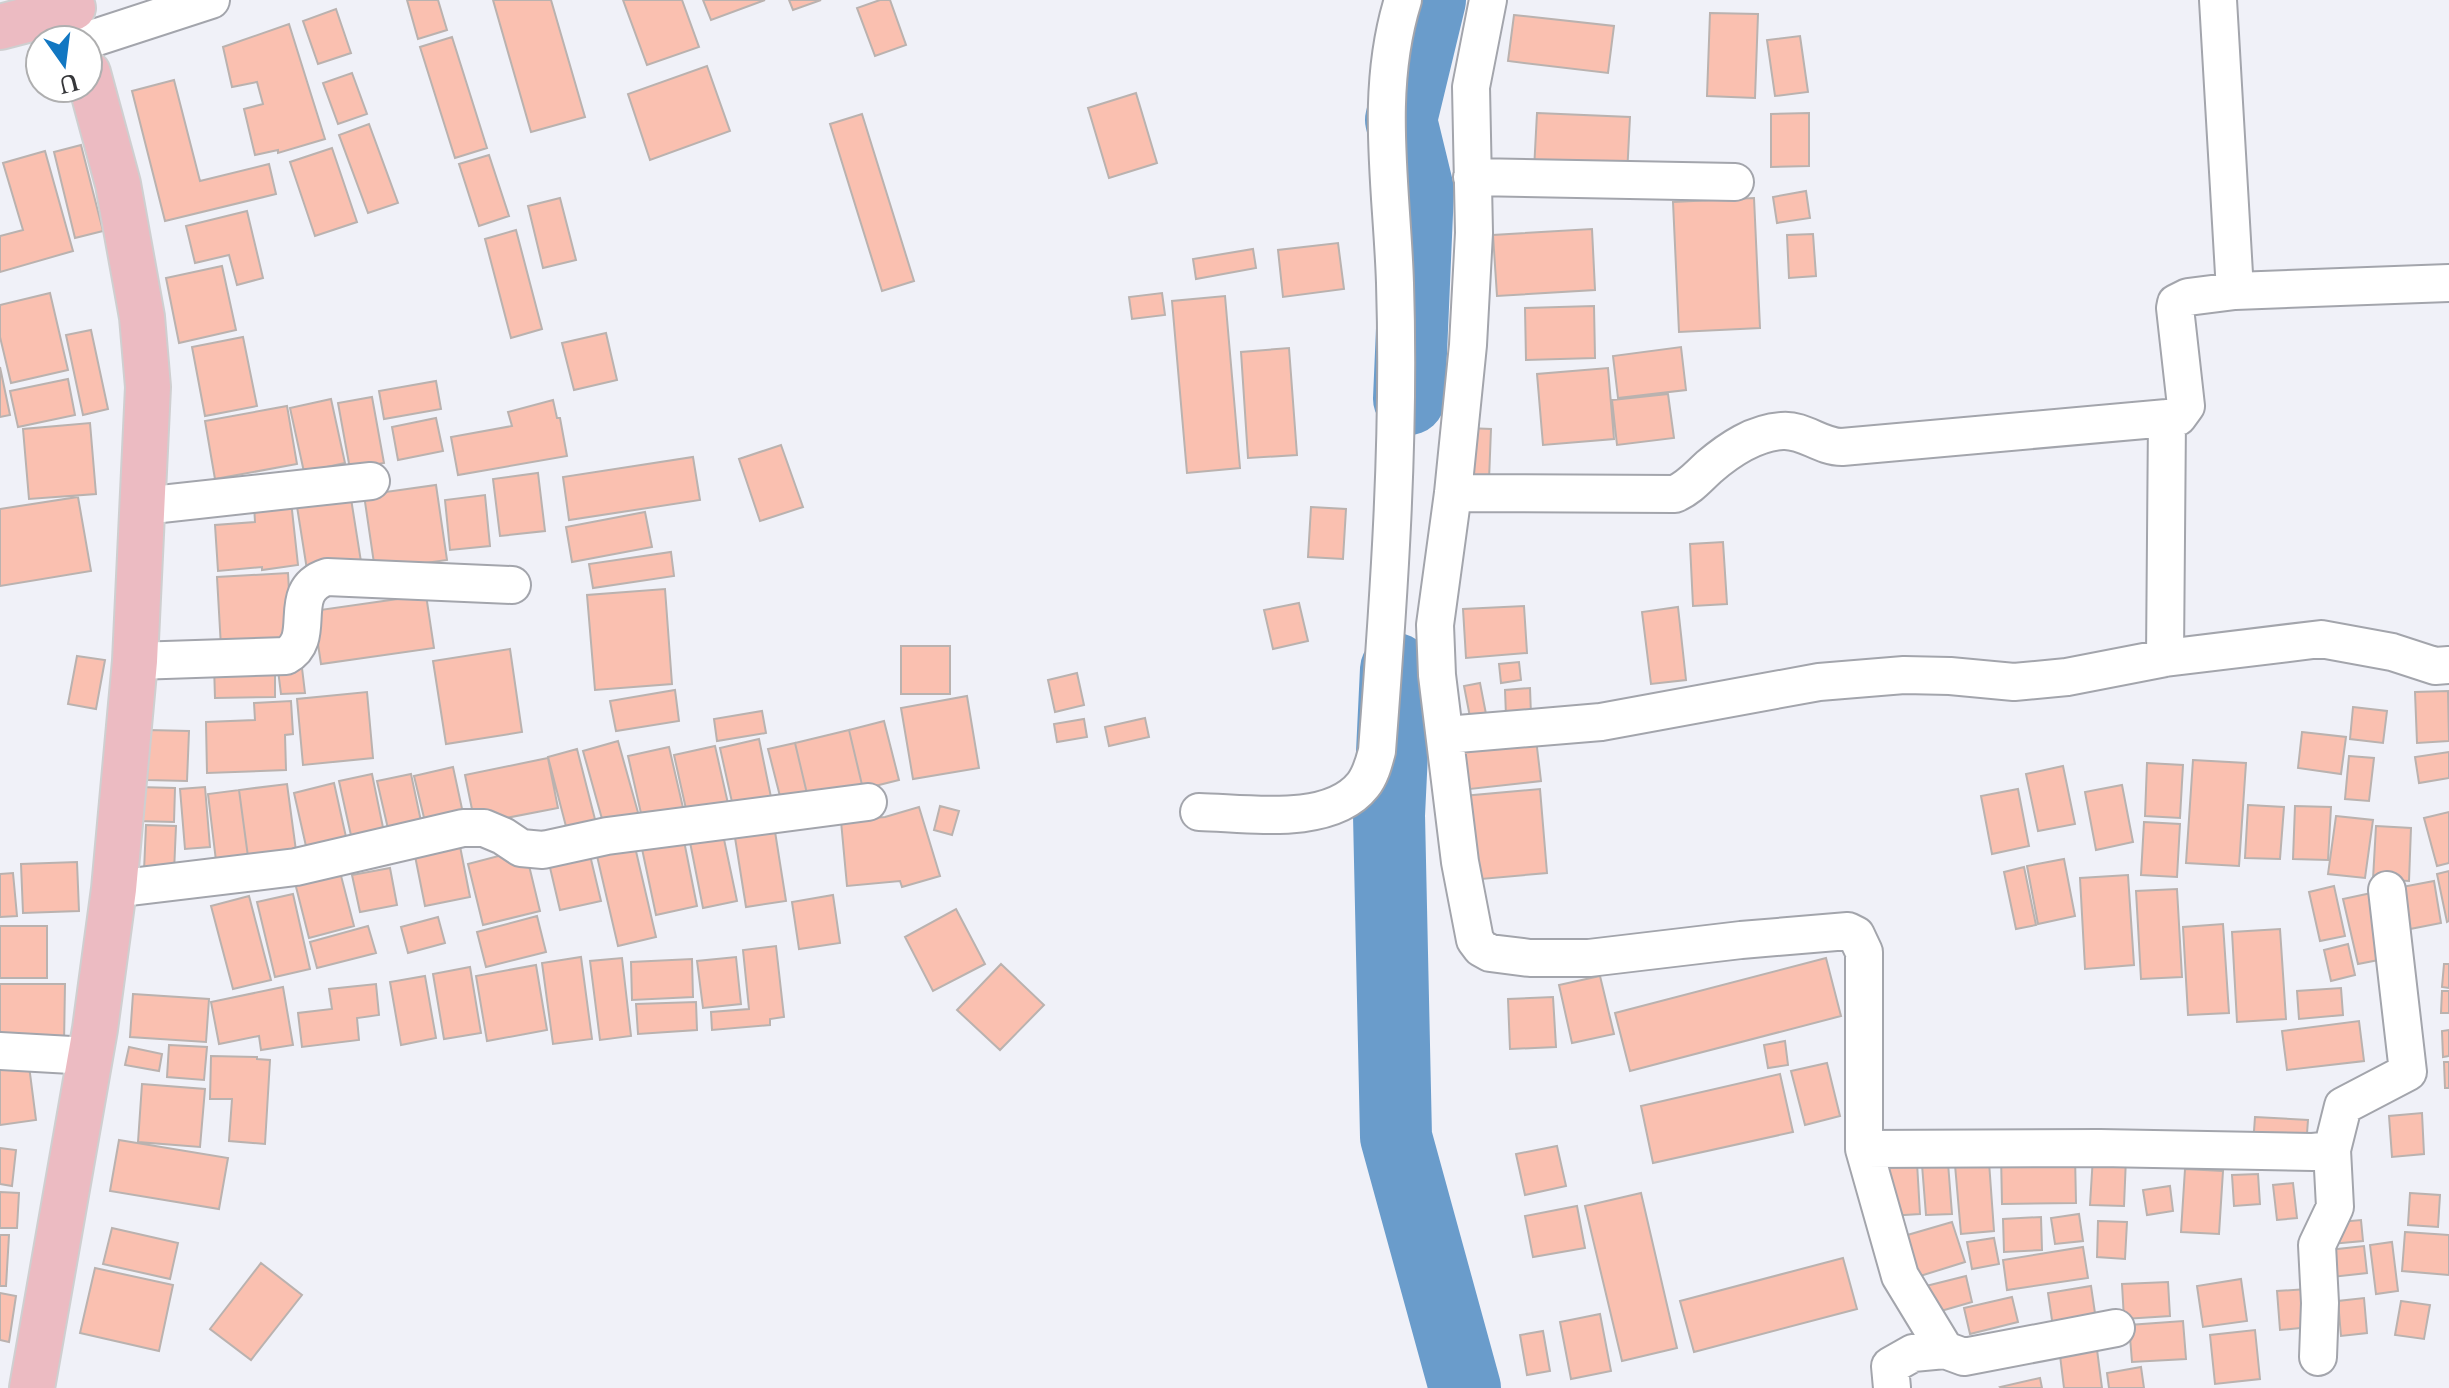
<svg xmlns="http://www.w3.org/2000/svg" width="2449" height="1388" font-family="'Libre Baskerville',serif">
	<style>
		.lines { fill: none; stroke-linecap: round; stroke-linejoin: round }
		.river { stroke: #6a9ccb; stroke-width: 72 }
		.building { fill: #fac0b0; stroke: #bab2af; stroke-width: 2 }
		.street-casing { stroke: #a3a5ac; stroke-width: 40 }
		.primary-casing { stroke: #cfcfd0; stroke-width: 48 }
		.street { stroke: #fff; stroke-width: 36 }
		.primary { stroke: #ecbbc2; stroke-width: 44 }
	</style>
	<rect width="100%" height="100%" fill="#f0f1f8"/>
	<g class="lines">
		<path class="river" d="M1409,399l9,-209 -17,-70 29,-120
			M1396,669l-7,146 7,322 69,251"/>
	</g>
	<path class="building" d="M407,0h31l9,30 -29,9z
		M493,0h58l34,117 -54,15z
		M623,0h59l17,47 -52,18z
		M703,0h62l-54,20z
		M789,0h32l-28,10z
		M880,0h10l16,45 -31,11 -18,-48z
		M336,9l15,44 -33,11 -15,-43z
		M1710,13l48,1 -3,84 -48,-2z
		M1514,15l100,11 -6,47 -100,-12z
		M289,24l36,115 -47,14v-3l-23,5 -11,-46 19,-5 -6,-22 -25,5 -9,-40z
		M1800,36l8,56 -33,4 -8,-56z
		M452,37l35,111 -32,10 -35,-111z
		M707,66l23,65 -80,29 -22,-66z
		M352,73l15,41 -29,10 -15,-41z
		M174,80l26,101 69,-17 7,30 -111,27 -33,-130z
		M1136,93l21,70 -48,15 -21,-70z
		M1537,113l93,4 -3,58 -93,-5z
		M1809,113v53l-38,1v-53z
		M862,114l52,167 -32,10 -52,-167z
		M369,124l29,79 -30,10 -29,-78z
		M81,145l22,86 -28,7 -21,-86z
		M332,148l25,74 -42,14 -25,-74z
		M45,151l28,100 -73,21v-36l23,-6 -20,-67z
		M489,155l20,61 -30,10 -20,-62z
		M1806,191l4,27 -33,5 -4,-26z
		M560,198l16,62 -33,8 -15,-62z
		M1754,198l6,130 -81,4 -6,-130z
		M247,211l16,67 -26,7 -8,-30 -34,8 -9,-37z
		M1592,229l3,61 -98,6 -4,-61z
		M516,230l26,99 -31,9 -26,-99z
		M1813,234l3,42 -27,2 -2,-43z
		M1338,243l6,46 -61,8 -5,-47z
		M1253,249l3,19 -60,11 -3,-20z
		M222,266l14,64 -57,13 -13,-65z
		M50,293l18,77 -57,13 -11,-46v-32z
		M1162,293l3,22 -33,4 -3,-22z
		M1225,296l15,172 -53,5 -15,-172z
		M1594,306l1,52 -69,2 -1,-52z
		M91,330l17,79 -25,6 -17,-80z
		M606,333l11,47 -43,10 -12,-47z
		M243,337l14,69 -52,10 -13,-69z
		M1681,347l5,43 -68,8 -5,-42z
		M1289,348l8,107 -49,3 -7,-106z
		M0,367l10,48 -10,2z
		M1608,368l6,71 -71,6 -6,-71z
		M68,379l7,36 -57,12 -8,-36z
		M436,381l5,28 -57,10 -5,-28z
		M1668,394l6,44 -57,7 -5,-45z
		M372,397l12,66 -34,6 -12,-66z
		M331,399l14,64 -41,9 -14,-64z
		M553,400l4,18h3l7,38 -109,19 -7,-38 61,-11 -4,-14z
		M287,406l10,58 -82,15 -10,-58z
		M436,418l7,33 -45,9 -6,-33z
		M90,423l6,71 -67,5 -6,-70z
		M1467,428l24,1 -2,51 -24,-1z
		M781,445l22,62 -43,14 -21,-62z
		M693,457l7,43 -131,20 -6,-43z
		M538,473l7,58 -45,5 -7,-57z
		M436,485l11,75 -72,10 -11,-75z
		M349,486l13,82 -54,8 -13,-82z
		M485,495l5,51 -40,4 -5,-50z
		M78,497l13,74 -91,15v-77z
		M291,501l7,64 -36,5v-3l-44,4 -3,-46 40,-3 -1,-17z
		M1311,507l35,2 -3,50 -35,-2z
		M645,512l7,35 -80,15 -6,-35z
		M1723,542l4,62 -34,2 -3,-62z
		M671,552l3,24 -81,12 -4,-24z
		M288,573l4,70 -71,4 -4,-70z
		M665,589l7,95 -77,6 -8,-95z
		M426,595l8,53 -113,16 -8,-53z
		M1299,603l9,38 -35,8 -9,-39z
		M1524,606l3,47 -61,5 -3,-49z
		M1678,607l8,73 -35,4 -9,-72z
		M901,646h49v48h-49z
		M510,649l12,83 -76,12 -13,-83z
		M77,656l28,4 -9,49 -28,-5z
		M1519,662l2,18 -20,3 -2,-19z
		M275,664v33l-60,1 -1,-33z
		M302,668l3,25 -24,1 -3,-24z
		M1077,673l7,32 -29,7 -7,-32z
		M1480,683l6,31 -16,3 -6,-31z
		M1530,688l1,27 -25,1 -1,-26z
		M675,690l4,31 -63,10 -6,-30z
		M2448,691l1,50 -32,2 -2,-51z
		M367,692l6,66 -70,7 -6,-66z
		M967,696l12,72 -66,11 -12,-71z
		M291,701l2,33 -8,1 1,35 -79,3 -1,-51 49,-2 -1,-17z
		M2353,707l34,4 -4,32 -33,-4z
		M762,711l4,22 -49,8 -3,-22z
		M1145,718l4,19 -40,9 -4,-19z
		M1084,719l3,18 -30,5 -3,-18z
		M884,721l15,59 -36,9 -14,-59z
		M148,730l41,1 -2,50 -40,-1z
		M849,730l14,59 -54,13 -14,-59z
		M2302,732l44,5 -5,37 -43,-6z
		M759,739l13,63 -38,9 -14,-63z
		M1536,739l5,42 -80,9 -4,-43z
		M618,741l21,75 -35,10 -21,-75z
		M795,743l14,59 -26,6 -15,-59z
		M715,746l14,62 -41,10 -14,-63z
		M669,747l15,65 -41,10 -15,-66z
		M577,749l21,82 -29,7 -21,-81z
		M2449,752v26l-30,5 -4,-26z
		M2349,756l25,2 -5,43 -24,-2z
		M548,758l10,50 -83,16 -10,-49z
		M2193,760l53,3 -7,103 -53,-3z
		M2147,763l36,2 -3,53 -35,-2z
		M2063,766l12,58 -37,7 -12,-57z
		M453,767l11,51 -38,8 -12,-50z
		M372,774l14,68 -32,7 -15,-68z
		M411,774l11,52 -33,7 -12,-52z
		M334,783l14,63 -40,9 -14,-62z
		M287,784l10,74 -48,6 -10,-74z
		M2122,785l11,57 -37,8 -11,-58z
		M138,787l37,1 -1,34 -37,-1z
		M205,787l5,60 -25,2 -5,-60z
		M1540,789l7,84 -77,7 -7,-84z
		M2018,789l11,57 -37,8 -11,-58z
		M239,790l10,74 -32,5 -9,-75z
		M2248,805l36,2 -4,52 -35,-1z
		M940,806l19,5 -7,24 -18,-5z
		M2295,806l36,1 -3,53 -35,-1z
		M919,807l21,69 -38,11 -2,-6 -53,5 -6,-65 44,-4z
		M2449,812v51l-12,3 -13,-48z
		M2336,816l37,4 -8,58 -37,-4z
		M773,819l13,82 -40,6 -13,-82z
		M2144,822l36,2 -3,53 -36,-2z
		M146,825l30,1 -2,46 -30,-1z
		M721,825l16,76 -34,7 -15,-76z
		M2376,826l35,2 -2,53 -36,-2z
		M458,836l12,61 -45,9 -12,-60z
		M683,836l14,70 -41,9 -15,-71z
		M635,847l21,90 -38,9 -21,-90z
		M525,849l15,62 -57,14 -15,-61z
		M589,851l12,50 -41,9 -12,-51z
		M2064,859l11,57 -37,8 -11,-58z
		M77,862l2,49 -56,2 -2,-49z
		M2024,867l12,58 -20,4 -12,-57z
		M339,868l15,58 -45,12 -15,-59z
		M390,868l7,37 -37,7 -8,-37z
		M2449,871v50l-2,1 -10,-48z
		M13,873l4,43 -17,1v-43z
		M2128,875l6,90 -49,4 -5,-91z
		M2434,881l7,42 -31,6 -8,-42z
		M2334,886l11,50 -25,5 -11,-49z
		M2177,889l5,88 -41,2 -5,-88z
		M2376,892l13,66 -31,6 -15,-65z
		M293,894l17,75 -35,8 -18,-75z
		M833,895l7,48 -41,6 -7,-47z
		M249,896l22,84 -38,9 -22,-83z
		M956,909l29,55 -52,27 -28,-54z
		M537,916l9,36 -60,15 -9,-35z
		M438,917l7,26 -37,10 -7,-26z
		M2223,924l6,89 -41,2 -5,-88z
		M0,926h47v52h-47z
		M368,926l8,27 -59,15 -7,-26z
		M2280,929l6,90 -49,3 -5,-90z
		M2348,944l7,31 -24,6 -7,-31z
		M776,946l8,71 -14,2v6l-58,5 -1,-18 38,-3 -6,-59z
		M581,957l11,82 -39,5 -11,-81z
		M736,957l5,47 -38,4 -6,-47z
		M622,958l9,78 -31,4 -10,-79z
		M1826,958l15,58 -211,55 -15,-58z
		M692,959l1,38 -61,3 -1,-38z
		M1001,964l43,41 -44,45 -43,-40z
		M2444,964h5v24l-7,-1z
		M536,965l11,65 -60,11 -11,-65z
		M470,967l11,66 -37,6 -11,-65z
		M425,976l11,62 -35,7 -11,-63z
		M1600,976l14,58 -42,9 -13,-58z
		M0,984h65l-1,60 -64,-1z
		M376,984l3,31 -22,3 2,22 -57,7 -4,-34 34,-4 -3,-20z
		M283,987l10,58 -32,5 -2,-14 -40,8 -8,-42z
		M2341,988l2,27 -44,4 -2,-28z
		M2442,991h7v22h-8z
		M133,994l76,5 -3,43 -76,-5z
		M1553,997l3,50 -46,2 -2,-50z
		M696,1002l1,28 -59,4 -2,-30z
		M2359,1021l5,40 -77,9 -5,-39z
		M2449,1030v26l-6,1 -1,-26z
		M1785,1041l3,24 -20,3 -4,-23z
		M169,1045l38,2 -3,33 -37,-3z
		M129,1047l33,7 -3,17 -34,-6z
		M211,1056l46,1v2l13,1 -5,84 -36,-3 3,-42h-22z
		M28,1058l8,62 -36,5v-64z
		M2444,1062h5v26h-4z
		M1827,1063l13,53 -35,9 -14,-54z
		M1780,1074l13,58 -140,31 -12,-57z
		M142,1084l63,5 -5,58 -62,-5z
		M2422,1113l2,41 -32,3 -3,-41z
		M2255,1117l53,3 -2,27 -53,-2z
		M119,1140l109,18 -9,51 -109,-18z
		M1557,1146l9,40 -41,9 -9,-41z
		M0,1148l16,2 -4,36 -12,-2z
		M2001,1155h74l1,48 -74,1z
		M2093,1156l33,2 -2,48 -34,-1z
		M1989,1162l5,69 -33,3 -6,-69z
		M1917,1163l3,51 -31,2 -3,-51z
		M1948,1163l4,51 -26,1 -4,-50z
		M2185,1169l38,2 -4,63 -38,-2z
		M2258,1174l2,30 -26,2 -2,-31z
		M2293,1183l4,35 -20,2 -4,-35z
		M2170,1186l3,25 -26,4 -4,-25z
		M0,1192l19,1 -2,35h-17z
		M1641,1193l36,155 -55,13 -37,-155z
		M2410,1193l30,2 -2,32 -30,-2z
		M1577,1206l8,42 -52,9 -8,-41z
		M2079,1214l4,27 -28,3 -4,-26z
		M2041,1217l1,33 -38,2 -1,-33z
		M2361,1220l2,21 -32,3 -2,-21z
		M2098,1221l29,1 -2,37 -28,-2z
		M1952,1222l13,40 -48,15 -13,-41z
		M112,1228l66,15 -8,36 -67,-15z
		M2405,1232l44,3v40l-47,-4z
		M0,1235h9l-3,51h-6z
		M1994,1238l5,26 -27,5 -5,-27z
		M2392,1242l6,49 -22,3 -6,-49z
		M2364,1246l3,27 -35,4 -3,-27z
		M2083,1247l5,31 -81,12 -4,-30z
		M1843,1258l14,51 -163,43 -14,-51z
		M261,1263l41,32 -51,65 -41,-31z
		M95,1268l78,17 -14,66 -79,-18z
		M1966,1276l6,26 -38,11 -8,-27z
		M2241,1279l6,42 -44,6 -6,-41z
		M2168,1282l2,34 -46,3 -2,-35z
		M2091,1286l5,34 -43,7 -5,-34z
		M2307,1289l3,38 -30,3 -3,-39z
		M0,1293l16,3 -7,46 -9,-2z
		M2012,1297l6,25 -48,12 -6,-26z
		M2364,1298l3,35 -26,3 -3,-35z
		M2401,1301l29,4 -6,34 -29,-4z
		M1600,1314l11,57 -40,8 -11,-57z
		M2183,1321l3,38 -54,3 -3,-37z
		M2255,1330l5,49 -45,5 -5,-49z
		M1543,1331l7,40 -23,4 -7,-40z
		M2096,1342l6,46h-38l-5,-41z
		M2141,1367l3,21h-35l-2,-15z
		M2040,1378l2,10h-41l-1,-1z"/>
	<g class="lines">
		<defs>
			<path id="street" d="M1488,0l-17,87 3,146 -6,112 -15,148 -18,132 2,50 23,187 15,78 6,8 9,5 40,5h59l152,-18 107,-9 8,4 8,17v197l36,127 45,74 19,7 152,-29
				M2218,0l17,291 214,-8
				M88,40l123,-40
				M1472,177l263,5
				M1453,493l222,1c15,-7 22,-16 34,-27 21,-18 45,-34 73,-36 22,-2 38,16 60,16l325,-29
				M143,506l228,-25
				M2165,658l2,-240 11,-1 8,-11 -11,-98 1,-5 12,-6 47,-6
				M135,661l151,-5c33,-18 -2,-65 41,-79l185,8
				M1446,735l155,-13 218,-40 85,-7 46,1 64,6 53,-5 98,-19 156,-19 71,13 43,14 14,-1
				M1199,812c48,1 131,15 164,-27 8,-10 11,-23 14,-34 12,-155 23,-312 18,-468 -3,-95 -21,-190 8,-283
				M114,889l182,-22 167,-39h21l19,8 18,12 22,2 64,-14 261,-34
				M0,1051l89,5
				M1864,1149l236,-1 213,4 19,-2 11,-44 65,-34 -21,-182
				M2318,1357l2,-54 -3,-58 18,-38 -3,-57
				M1892,1388l-2,-22 23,-13 32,-3"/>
			<path id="primary" d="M0,27l73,-19
				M32,1388l63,-359 19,-140 21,-228 13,-274 -6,-70 -24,-133 -30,-111"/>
		</defs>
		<use href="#street" class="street-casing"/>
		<use href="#primary" class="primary-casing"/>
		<use href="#street" class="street"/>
		<use href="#primary" class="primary"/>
	</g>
	<g transform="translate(64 64) rotate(166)"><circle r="38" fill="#ffffff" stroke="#afafb0" stroke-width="2"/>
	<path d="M0-6L14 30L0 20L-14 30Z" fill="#1277c2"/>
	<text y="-12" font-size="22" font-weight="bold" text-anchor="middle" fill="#36373a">U</text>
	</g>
</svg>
